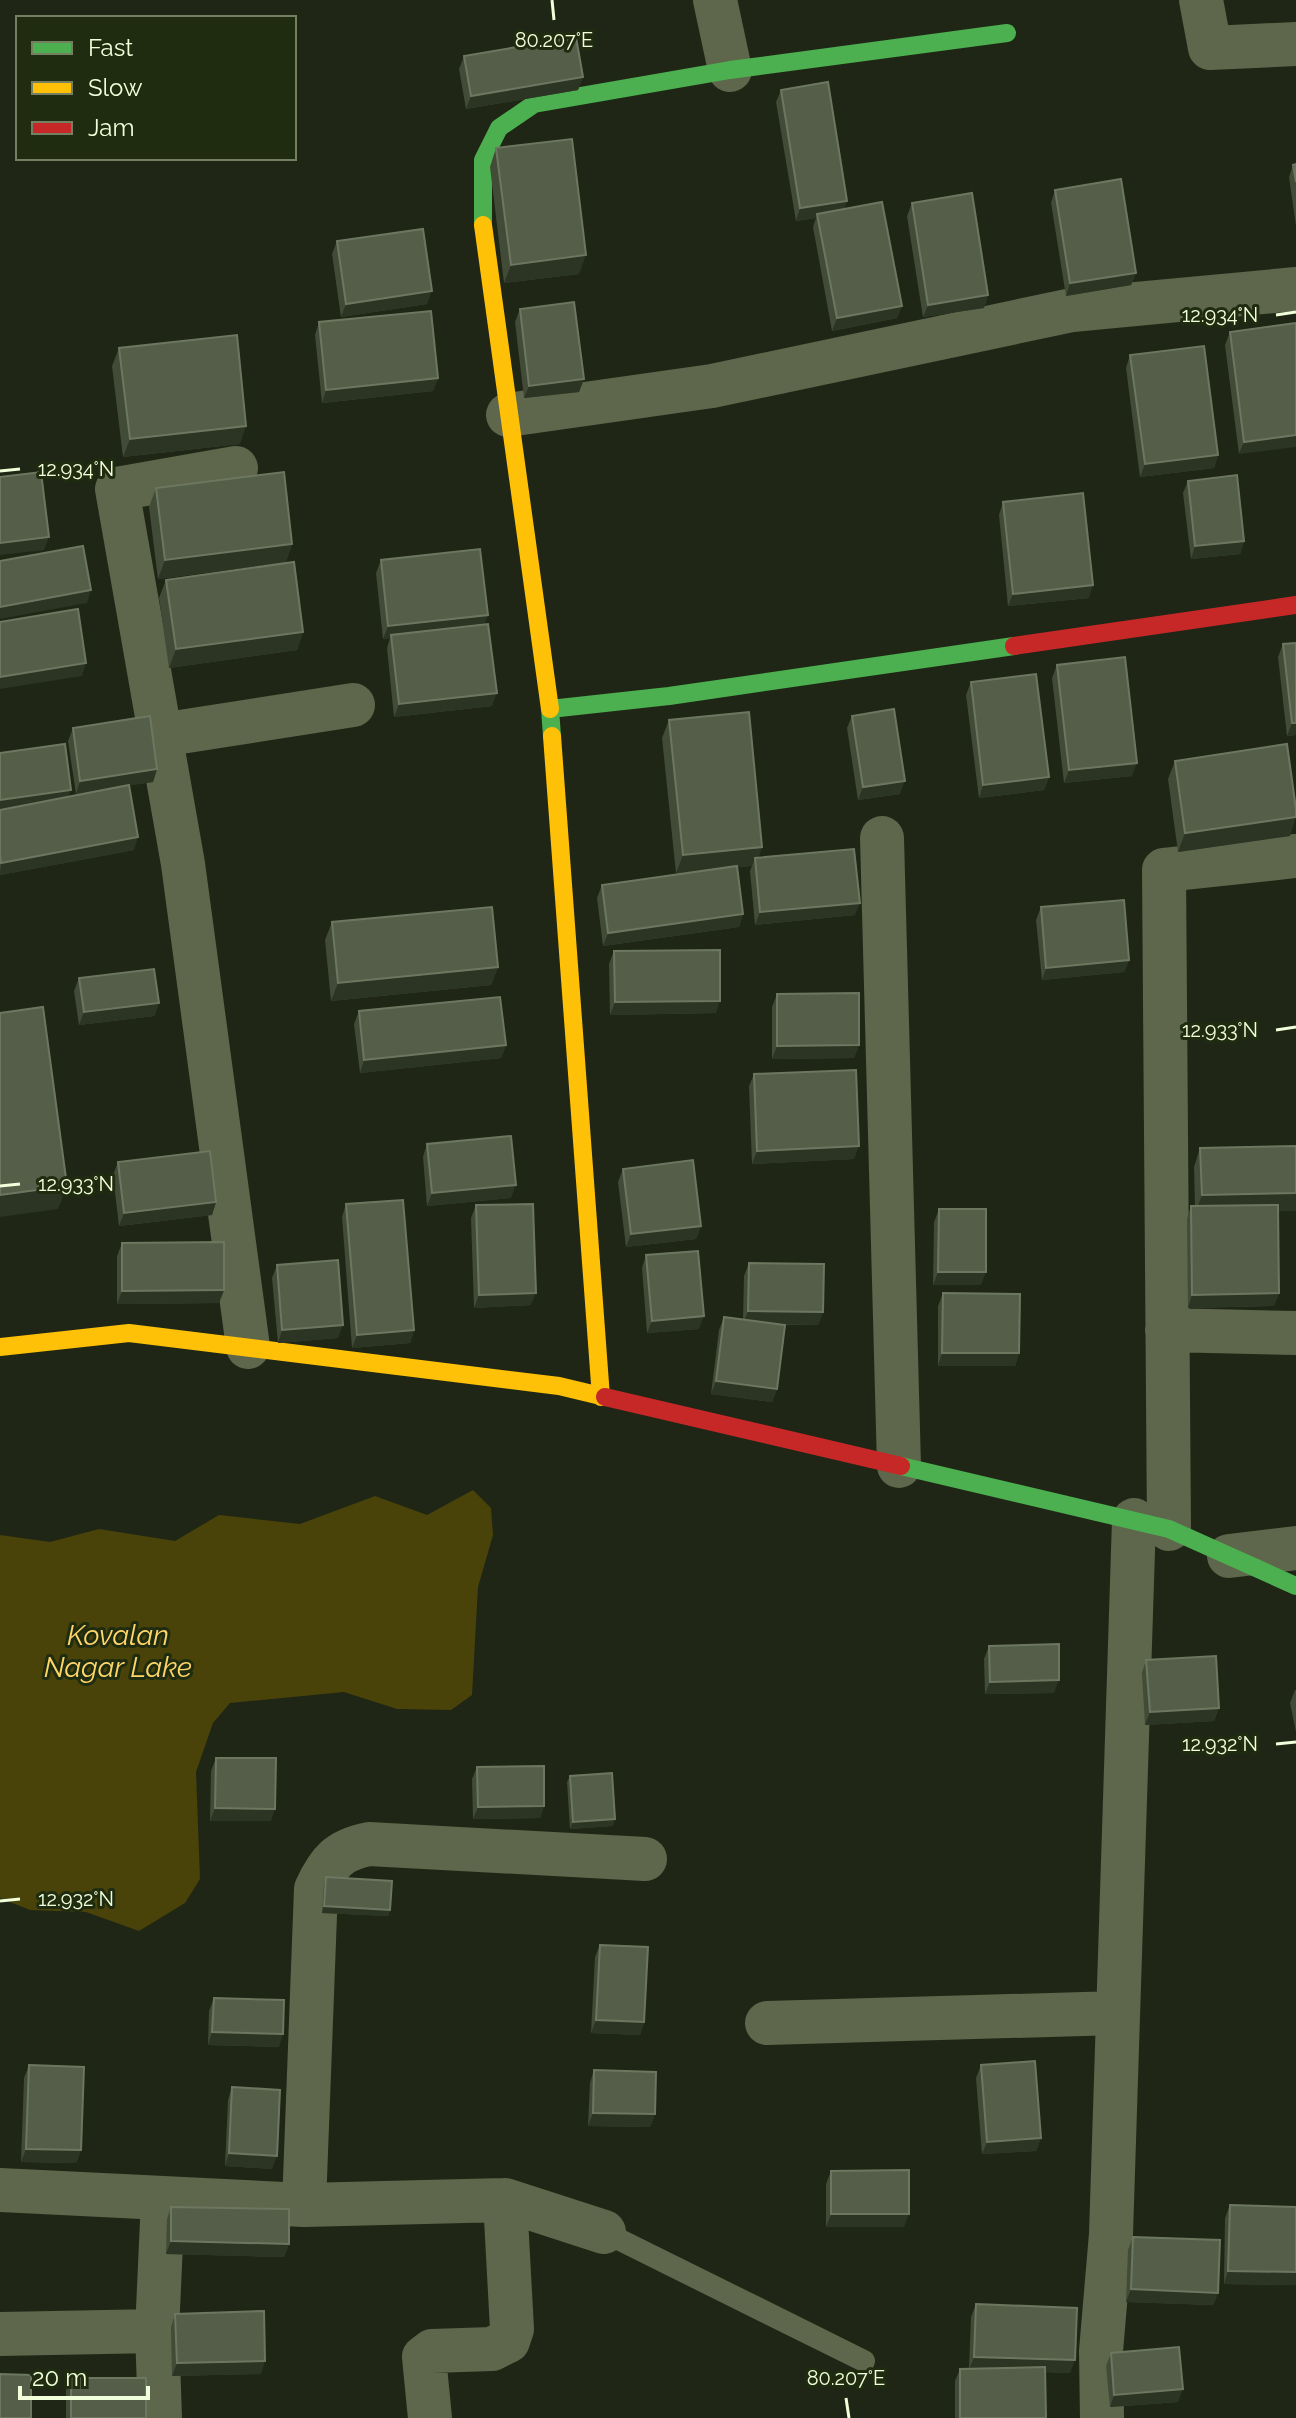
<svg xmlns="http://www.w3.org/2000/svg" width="1296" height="2418" font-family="Raleway,sans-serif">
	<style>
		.water { fill: #494309 }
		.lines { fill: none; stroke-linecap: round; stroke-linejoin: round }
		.lane { stroke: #5e664b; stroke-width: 22 }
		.street { stroke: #5e664b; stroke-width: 44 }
		.fast { stroke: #4caf50; stroke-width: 18 }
		.slow { stroke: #ffc107; stroke-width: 18 }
		.jam { stroke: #c62828; stroke-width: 18 }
		.wall { fill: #424b37 }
		.shaded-wall { fill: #2c3423 }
		.building { fill: #555e49; stroke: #6d7760; stroke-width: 2 }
		.ticks { fill: none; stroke: #f1ffda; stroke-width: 3 }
		.labels { text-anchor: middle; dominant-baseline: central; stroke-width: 6; stroke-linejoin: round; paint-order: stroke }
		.water-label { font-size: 28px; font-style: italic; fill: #ffd668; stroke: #202c10 }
		.ticks-label { font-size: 20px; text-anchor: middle; fill: #f1ffda; stroke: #202c10; stroke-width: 6; stroke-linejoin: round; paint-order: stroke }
	</style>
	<rect width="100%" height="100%" fill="#1f2616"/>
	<path class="water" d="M473,1490l18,18 2,27 -15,52 -6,108 -21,15 -54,-1 -53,-17 -114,11 -17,20 -17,49 4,107 -15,24 -46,28 -53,-19 -56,-2 -30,-12v-363l50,7 49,-13 76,12 44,-26 81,9 75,-28 52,19z"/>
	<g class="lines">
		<path class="lane" d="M604,2232l260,129"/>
		<path class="street" d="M715,0l15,70
			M1201,0l9,48 86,-4
			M508,415l204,-29 360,-76 224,-21
			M236,468l-119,21 66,375 65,483
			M161,735l192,-30
			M882,838l17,628
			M1167,1330l129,3
			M1169,1529l-5,-659 132,-14
			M1229,1556l67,-8
			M767,2023l351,-10
			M0,2190l304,15 201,-5 99,32
			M304,2205l12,-316c13,-28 23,-39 53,-45l276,15
			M0,2334l157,-3
			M160,2418l-3,-87 6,-132
			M430,2418l-6,-61 8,-6 60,-2 16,-8 4,-12 -7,-129
			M1102,2418l-1,-67 10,-117 23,-714"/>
		<path class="fast" d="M483,225v-65l16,-32 35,-24 196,-34 277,-37
			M552,736l-2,-27 119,-13 345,-50
			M901,1466l268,63 127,57"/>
		<path class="slow" d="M483,225l67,484
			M552,736l49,661
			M0,1347l129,-14 430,53 46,11"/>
		<path class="jam" d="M1014,646l282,-41
			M605,1397l296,69"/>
	</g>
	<path class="wall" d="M464,56l119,21 -5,13 -112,19 -7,-40z
		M781,90l66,111 -3,8 58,97 -5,12 -65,13 -19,-104 3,-9 -20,3 -20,-119z
		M496,148l83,126 -75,9 -14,-116z
		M1296,164v62l-7,-49 4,-12z
		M1055,190l81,83 -5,12 -65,11 -15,-93z
		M912,203l76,92 -4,13 -61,9 -16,-101z
		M337,241l90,63 -86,13 -9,-63z
		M520,309l64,70 -5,13 -55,6 -9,-76z
		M319,322l119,56 -5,13 -111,12 -7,-68z
		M1296,323l-57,131 -14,-109 5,-13z
		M119,348l121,96 -117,13 -11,-91z
		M1130,355l88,100 -4,13 -74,9 -14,-109z
		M1188,481l56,60 -4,13 -49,5 -8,-66z
		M156,488l136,56 -6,18 -128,17 -9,-72z
		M1003,502l86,96 -81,8 -9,-91z
		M381,560l104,64 7,82 -98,11 -7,-69 3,-10 -7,1 -7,-66z
		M166,580l137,52 -6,18 -128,18 -10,-70z
		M1283,644l13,91 -9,1 -9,-79z
		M1057,665l75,111 -68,7 -12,-105z
		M971,682l78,95 -5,13 -65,8 -13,-103z
		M852,716l48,78 -42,6 -11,-72z
		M669,720l93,127 -4,11 97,57 -100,10 -5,-54 2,-5 -15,1 6,47 -4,13 -136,19 -6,-48 5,-13 110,-15 -36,3 -14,-135z
		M73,728l84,41 -4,13 -24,3 5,65 -134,25v-122l69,44 51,-10 -44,7 -8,-53z
		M1175,761l115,75 -112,16 -10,-73z
		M1041,907l88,53 -5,12 -82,8 -6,-60z
		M332,922l166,45 -7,18 -160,16 -6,-61z
		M614,951l102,62 -106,2 -1,-51z
		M79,978l80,25 -5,13 -75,9 -5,-34z
		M777,994l82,51 -5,13 -82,1v-52z
		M359,1011l147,34 -5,13 -141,15 -6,-49z
		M754,1074l100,85 -102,5 -3,-78z
		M427,1144l84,54 -84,8 -4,-49z
		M1200,1148l78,64 1,81 -5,13 -86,2 -1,-89 4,-13h4l-1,-39z
		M118,1162l98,40 -4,13 -93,11 -6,-51z
		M623,1169l78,57 -5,13 -70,8 -8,-65z
		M346,1204l68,126 -4,13 -58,5 -10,-131z
		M476,1205l55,100 -57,3 -3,-90z
		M939,1209l42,76h-48l1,-63z
		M122,1243l102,47 -5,13 -102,1v-48z
		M646,1255l53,74 -52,4 -5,-65z
		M749,1263l74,49 -5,13h-36l-5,64 -5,13 -61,-8 8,-64 5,-13 19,3 1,-44z
		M277,1265l61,73 -60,5 -6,-65z
		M943,1293l76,60 -4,13h-77v-60z
		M989,1646l65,47 -69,1 -1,-35z
		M1146,1660l73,48 -5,13 -69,4 -3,-52z
		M1295,1690h1v42l-6,-29z
		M216,1758l55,63h-61l1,-50z
		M477,1767l67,39 -4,12 -67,1 -1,-40z
		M570,1776l43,50 -43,3 -3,-47z
		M326,1877l64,33 -2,6 -66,-3 2,-29z
		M600,1945l44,77 -4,13 -49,-2 4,-76z
		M214,1998l65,49 -71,-2 1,-34z
		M29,2065l52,85 -5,13 -55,-1 3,-84z
		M981,2065l60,73 -5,13 -54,3 -6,-76z
		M594,2070l61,44 -5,13 -62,-1 2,-43z
		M232,2087l40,82 -47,-3 3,-66z
		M831,2171l73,56h-78v-43z
		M1230,2205l66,2v78l-72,-1 1,-66z
		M171,2207l118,37 -5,13 -118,-3 1,-35z
		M1133,2237l85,56 -5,12 -87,-3 2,-52z
		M976,2304l94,69 -25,-1 1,46h-91v-37l5,-12 9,-1 2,-51z
		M175,2314l86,60 -89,2 -1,-49z
		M1111,2353l67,49 -68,5 -4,-41z
		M71,2378l75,40h-80v-28z"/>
	<path class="shaded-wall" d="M583,77l-5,13 -112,19 5,-13z
		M847,201l-5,13h-25l-1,4 -20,3 4,-13z
		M586,255l-7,19 -75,9 7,-18z
		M1136,273l-5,12 -65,11 4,-13z
		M432,291l-5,13 -86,13 5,-13z
		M988,295l-4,13 -61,9 5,-12z
		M902,306l-5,12 -65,13 5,-13z
		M438,378l-5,13 -111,12 4,-13z
		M584,379l-5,13 -55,6 5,-12z
		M246,426l-6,18 -117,13 7,-18z
		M1296,435v12l-57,7 5,-12z
		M1218,455l-4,13 -74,9 5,-13z
		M49,537l-5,13 -44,5v-12z
		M1244,541l-4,13 -49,5 4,-13z
		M292,544l-6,18 -128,17 7,-19z
		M1093,585l-4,13 -81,8 5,-12z
		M91,590l-4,13 -87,16v-12z
		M488,615l-5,13 -92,7 -1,3 -7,1 5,-13z
		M303,632l-6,18 -128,18 7,-19z
		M86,663l-4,13 -82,13v-12z
		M497,693l-5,13 -98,11 5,-13z
		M1292,723h4v12l-9,1z
		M1137,763l-5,13 -68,7 5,-13z
		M157,769l-4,13 -77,12 4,-13z
		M1049,777l-5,13 -65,8 4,-13z
		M905,781l-5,13 -42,6 5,-13z
		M71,790l-5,13 -66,10v-13z
		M1296,817l-6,19 -112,16 7,-19z
		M138,837l-4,13 -134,25 1,-12z
		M762,847l-6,19 -1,-8 -3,8 -76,7 7,-18z
		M860,903l-5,12 -100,10 5,-13z
		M743,914l-4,13 -136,19 5,-13z
		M1129,960l-5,12 -82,8 4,-12z
		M498,967l-7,18 -160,16 7,-18z
		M720,1001l-4,12 -106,2 5,-13z
		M159,1003l-5,13 -75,9 5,-13z
		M506,1045l-5,13 -141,15 4,-13z
		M859,1045l-5,13 -82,1 5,-13z
		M859,1146l-5,13 -102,5 5,-13z
		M516,1185l-5,13 -84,8 5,-13z
		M67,1186l-9,23 -58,8v-22z
		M1296,1193v18l-101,2 7,-18z
		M216,1202l-4,13 -93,11 5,-13z
		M701,1226l-5,13 -70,8 5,-13z
		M938,1272h48l-5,13h-48z
		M224,1290l-5,13 -102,1 5,-13z
		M536,1293l-5,12 -57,3 5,-13z
		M1279,1293l-5,13 -86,2 4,-13z
		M748,1311l75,1 -5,13 -75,-1z
		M704,1316l-5,13 -52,4 5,-12z
		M343,1325l-5,13 -60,5 4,-13z
		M414,1330l-4,13 -58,5 5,-13z
		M942,1353h77l-4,13h-77z
		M716,1381l61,8 -5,13 -61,-8z
		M1059,1680l-5,13 -69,1 5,-12z
		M1219,1708l-5,13 -69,4 5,-13z
		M544,1806l-4,12 -67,1 5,-12z
		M215,1808l60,1 -4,12h-61z
		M615,1819l-2,7 -43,3 3,-7z
		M324,1906l66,4 -2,6 -66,-3z
		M596,2020l48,2 -4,13 -49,-2z
		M212,2032l71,2 -4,13 -71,-2z
		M593,2113l62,1 -5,13 -62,-1z
		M1041,2138l-5,13 -54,3 5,-12z
		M26,2149l55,1 -5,13 -55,-1z
		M229,2153l48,3 -5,13 -47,-3z
		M831,2214h78l-5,13h-78z
		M171,2241l118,3 -5,13 -118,-3z
		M1228,2271l68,1v13l-72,-1z
		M1131,2289l87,4 -5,12 -87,-3z
		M974,2357l101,3 -5,13 -101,-3z
		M265,2361l-4,13 -89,2 5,-13z
		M1183,2389l-5,13 -68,5 4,-12z"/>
	<path class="building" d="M576,37l7,40 -112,19 -7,-40z
		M828,82l19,119 -47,7 -19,-118z
		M572,139l14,116 -75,10 -15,-117z
		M1296,164v18l-3,-17z
		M1121,179l15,94 -66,10 -15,-93z
		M972,193l16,102 -60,10 -16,-102z
		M882,202l20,104 -65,12 -20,-104z
		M423,229l9,62 -86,13 -9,-63z
		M574,302l10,77 -55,7 -9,-77z
		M431,311l7,67 -112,12 -7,-68z
		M1296,323v112l-52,7 -14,-110z
		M237,335l9,91 -116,13 -11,-91z
		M1204,346l14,109 -73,9 -15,-109z
		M41,472l8,65 -49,6v-66z
		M284,472l8,72 -127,16 -9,-72z
		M1237,475l7,66 -49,5 -7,-65z
		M1083,493l10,92 -80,9 -10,-92z
		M83,546l8,44 -91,17v-46z
		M480,549l8,66 -100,11 -7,-66z
		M294,562l9,70 -127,17 -10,-69z
		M78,609l8,54 -86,14v-55z
		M488,624l9,69 -98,11 -8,-69z
		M1296,643v80h-4l-9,-79z
		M1125,657l12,106 -68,7 -12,-105z
		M1036,674l13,103 -66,8 -12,-103z
		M894,709l11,72 -42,6 -11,-71z
		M749,712l13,135 -79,8 -14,-135z
		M150,716l7,53 -77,12 -7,-53z
		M65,744l6,46 -71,10v-47z
		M1287,744l9,65v8l-111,16 -10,-72z
		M129,785l9,52 -137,26 -1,-8v-45z
		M854,849l6,54 -100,9 -5,-54z
		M737,866l6,48 -135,19 -6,-48z
		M1124,900l5,60 -83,8 -5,-61z
		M492,907l6,60 -160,16 -6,-61z
		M720,950v51l-105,1 -1,-51z
		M154,969l5,34 -75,9 -5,-34z
		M859,993v52l-82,1v-52z
		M500,997l6,48 -142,15 -5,-49z
		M43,1007l24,179 -67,9v-182z
		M856,1070l3,76 -102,5 -3,-77z
		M511,1136l5,49 -84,8 -5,-49z
		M1296,1146v47l-94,2 -2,-47z
		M210,1151l6,51 -92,11 -6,-51z
		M693,1160l8,66 -70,8 -8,-65z
		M403,1200l11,130 -57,5 -11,-131z
		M533,1204l3,89 -57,2 -3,-90z
		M1278,1205l1,88 -87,2 -1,-89z
		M939,1209h47v63h-48z
		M224,1242v48l-102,1v-48z
		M698,1251l6,65 -52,5 -6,-66z
		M338,1260l5,65 -61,5 -5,-65z
		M749,1263l75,1 -1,48 -75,-1z
		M943,1293l77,1 -1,59h-77z
		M724,1317l61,8 -8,64 -61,-8z
		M1059,1644v36l-69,2 -1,-36z
		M1216,1656l3,52 -69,4 -4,-52z
		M216,1758h60l-1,51 -60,-1z
		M544,1766v40l-66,1 -1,-40z
		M612,1773l3,46 -42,3 -3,-46z
		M326,1877l66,4 -2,29 -66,-4z
		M600,1945l48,2 -4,75 -48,-2z
		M214,1998l70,2 -1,34 -71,-2z
		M1035,2061l6,77 -54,4 -6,-77z
		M29,2065l55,2 -3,83 -55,-1z
		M594,2070l62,2 -1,42 -62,-1z
		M232,2087l48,3 -3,66 -48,-3z
		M909,2170v44h-78v-43z
		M1230,2205l66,2v65l-68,-1z
		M171,2207l118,2v35l-118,-3z
		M1133,2237l87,3 -2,53 -87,-4z
		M976,2304l101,4 -2,52 -101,-3z
		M264,2311l1,50 -88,2 -2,-49z
		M1179,2347l4,42 -69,6 -3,-42z
		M1045,2367l1,51h-86v-49z
		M0,2374l31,1v43h-31z
		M71,2378h75v40h-75z"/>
	<path class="ticks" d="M552,0l2,20M1276,315l20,-3M0,471l20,-2M1276,1030l20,-3M0,1186l20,-2M1276,1744l20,-2M0,1901l20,-2M846,2398l3,20"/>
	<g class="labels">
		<g class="water-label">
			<text x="118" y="1635">Kovalan<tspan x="118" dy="32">Nagar Lake</tspan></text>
		</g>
	</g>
	<g class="ticks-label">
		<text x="554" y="47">80.207°E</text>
		<text x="1220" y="322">12.934°N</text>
		<text x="76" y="476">12.934°N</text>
		<text x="1220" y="1037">12.933°N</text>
		<text x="76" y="1191">12.933°N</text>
		<text x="1220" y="1751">12.932°N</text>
		<text x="76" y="1906">12.932°N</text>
		<text x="846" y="2385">80.207°E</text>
	</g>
	<rect x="16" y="16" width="280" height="144" fill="#202c10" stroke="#748061" stroke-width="2"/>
	<rect x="32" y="42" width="40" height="12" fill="#4caf50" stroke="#748061" stroke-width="2"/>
	<text x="88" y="56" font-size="24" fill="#f1ffda">Fast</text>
	<rect x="32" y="82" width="40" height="12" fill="#ffc107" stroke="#748061" stroke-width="2"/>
	<text x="88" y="96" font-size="24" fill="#f1ffda">Slow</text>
	<rect x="32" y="122" width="40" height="12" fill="#c62828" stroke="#748061" stroke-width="2"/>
	<text x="88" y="136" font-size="24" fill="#f1ffda">Jam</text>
	<path d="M20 2386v12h128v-12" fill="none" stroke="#f1ffda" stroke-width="4"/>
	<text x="32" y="2386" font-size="24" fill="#f1ffda" stroke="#202c10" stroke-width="6" paint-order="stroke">20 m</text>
</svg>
